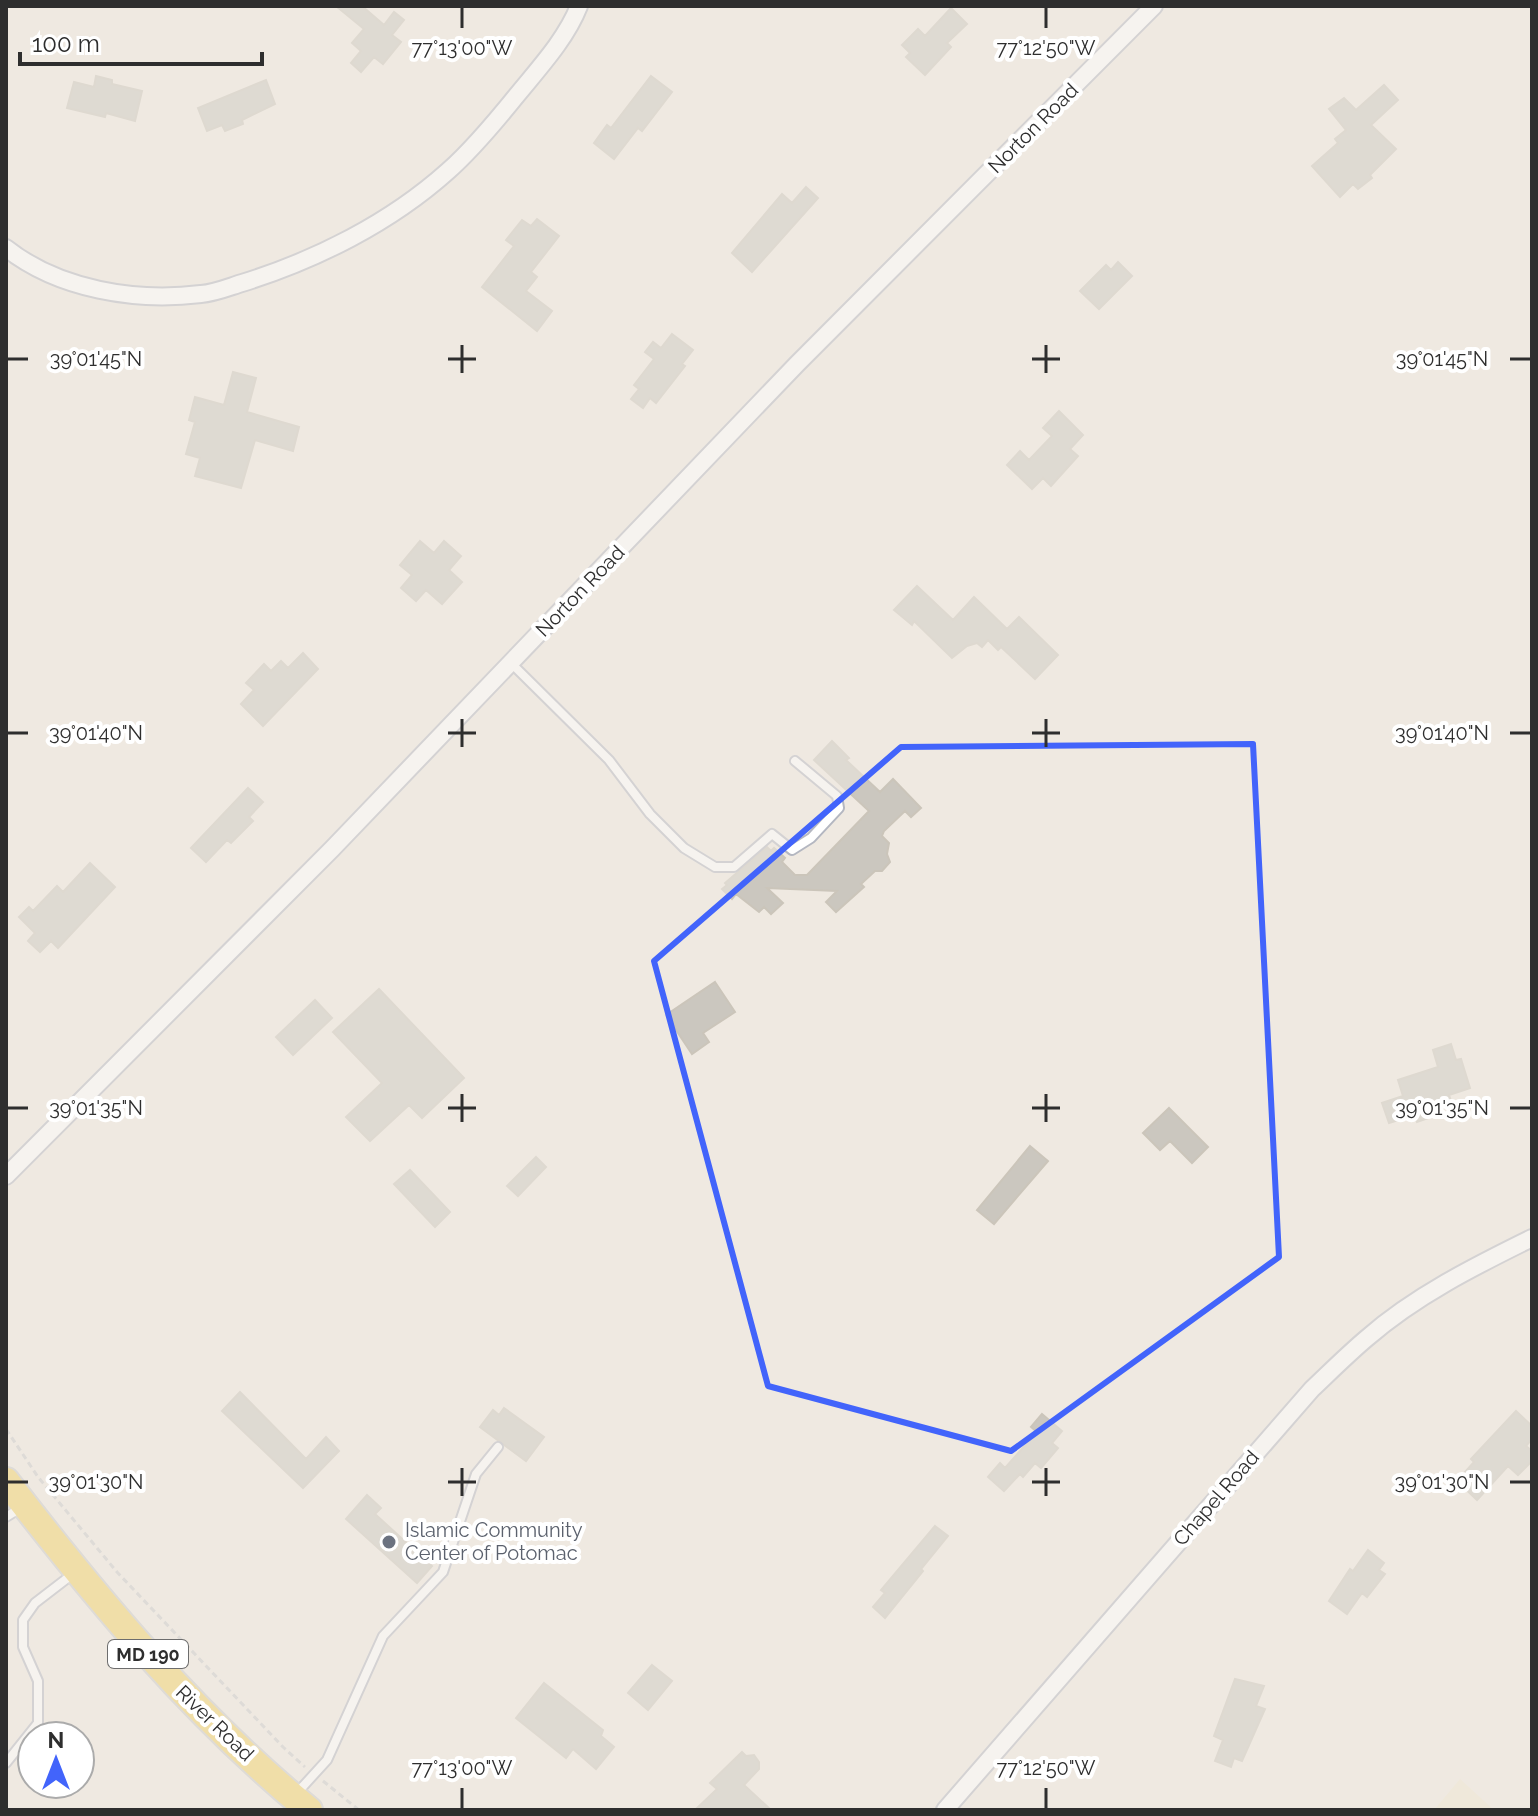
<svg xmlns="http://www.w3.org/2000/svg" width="1538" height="1816" font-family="Raleway,sans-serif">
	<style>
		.education { fill: #f0e6d1 }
		.building { fill: #cbc7bf; stroke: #cbc5ba; stroke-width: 2 }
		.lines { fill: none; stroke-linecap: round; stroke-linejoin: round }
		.service-casing { stroke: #b4b7c1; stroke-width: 12 }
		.minor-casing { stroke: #b4b7c1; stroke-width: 20 }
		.primary-casing { stroke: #c9c9c9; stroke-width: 30 }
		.path { stroke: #c9c9c9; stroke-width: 3; stroke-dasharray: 6 4; stroke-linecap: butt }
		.service { stroke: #fff; stroke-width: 8 }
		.minor { stroke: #fff; stroke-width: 16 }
		.primary { stroke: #f2d163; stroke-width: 26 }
		.marked { fill: none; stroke: #4264fb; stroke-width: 6; stroke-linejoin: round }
		.ticks { fill: none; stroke: #2e2e2e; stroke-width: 3 }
		.worship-dot { fill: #6b7280; stroke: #fff; stroke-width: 3 }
		.labels { text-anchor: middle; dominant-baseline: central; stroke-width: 8; stroke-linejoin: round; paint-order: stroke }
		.shield { fill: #fff; stroke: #6d6d6d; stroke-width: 2 }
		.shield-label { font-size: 18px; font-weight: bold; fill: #2e2e2e }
		.street-label { font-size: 20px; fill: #2e2e2e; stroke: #fff }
		.worship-label { font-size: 20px; fill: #5b616d; stroke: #fff; text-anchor: start }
		.ticks-label { font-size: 20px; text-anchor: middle; fill: #2e2e2e; stroke: #fff; stroke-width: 8; stroke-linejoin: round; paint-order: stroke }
	</style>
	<rect width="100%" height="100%" fill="#efe9e1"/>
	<path class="education" d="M1460,1779l34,31h-60z"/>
	<path class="building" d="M336,6h26l22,19 10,-13 10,8 -12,15 9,7 -18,22 -9,-7 -13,15 -10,-9 10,-12 -9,-8 12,-14z
		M951,8l16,16 -20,19 4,4 -26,28 -19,-18 4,-4 -8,-8 16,-16 7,7z
		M96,76l16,4v4l30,7 -7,30 -29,-8 -1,4 -38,-9 7,-26 20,5z
		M651,76l21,16 -30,39 -4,-3 -24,31 -20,-16 13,-18 4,3z
		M266,80l9,24 -33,16 1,4 -18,7 -3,-6 -15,6 -9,-23z
		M1384,85l14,15 -27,25 25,24 -26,26 2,3 -14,11 -5,-5 -13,13 -28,-31 26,-23 -3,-4 11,-9 -17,-21 15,-11 12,12z
		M806,187l12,11 -66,74 -20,-19 50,-59 10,9z
		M537,219l22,17 -28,36 6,5 -11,14 26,20 -15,20 -55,-44 32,-41 -8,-6 16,-20 9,6z
		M1118,262l14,14 -33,33 -19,-18 26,-26 5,5z
		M672,334l21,16 -11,14 3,2 -29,37 -6,-5 -7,10 -12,-9 8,-10 -5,-4 20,-26 -9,-7 8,-10 8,6z
		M233,372l23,6 -9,34 52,15 -6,24 -38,-11 -14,48 -46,-12 5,-18 -14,-4 9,-32 -6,-2 6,-23 29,8z
		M1059,411l24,24 -13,14 8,7 -27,30 -8,-8 -11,11 -25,-24 13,-14 9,9 23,-24 -9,-8z
		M420,541l14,12 10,-12 17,15 -12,14 13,12 -20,22 -16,-14 -10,11 -15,-13 11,-13 -12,-10z
		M917,586l36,34 21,-23 33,32 12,-12 39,38 -23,24 -34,-32 -3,3 -10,-10 -6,7 -5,-4 -10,3 -15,12 -38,-37 -2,4 -18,-15z
		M303,653l15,16 -55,57 -22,-22 13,-14 -8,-7 18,-19 7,7 10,-10 7,7z
		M832,741l17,17 -3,2 34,32 13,-13 28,29 -10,9 -6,-6 -21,20 -2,5 7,7 -2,11 3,8 -8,9h-7l-14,13 3,3 -28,25 -10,-10 11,-11 -70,-3 16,15 -12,11 -7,-7 -5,5 -23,-18 -4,5 -10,-10 5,-4 -2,-2 42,-36 4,4 3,-3 11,10 -3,4 13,13h12l62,-64 -55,-51z
		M248,788l15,14 -14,15 4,4 -22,22 -4,-3 -21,22 -15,-14z
		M90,863l25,24 -57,61 -7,-7 -11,11 -12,-11 7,-8 -16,-16 10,-10 4,4 24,-25 6,6z
		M715,982l20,30 -32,21 6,9 -17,12 -26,-39z
		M379,989l85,89 -42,40 -13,-13 -39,36 -24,-24 36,-34 -49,-51z
		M315,1000l17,18 -39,37 -17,-18z
		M1451,1044l5,16 5,-1 9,29 -21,7 2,6 -16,6 2,8 -20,7 -2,-7 -26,8 -7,-20 21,-7 -5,-16 40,-13 -5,-17z
		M1169,1108l39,39 -16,16 -22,-22 -10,9 -17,-17z
		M1030,1146l18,15 -54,63 -17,-14z
		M536,1157l10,10 -28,29 -11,-10z
		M410,1170l40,42 -15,15 -41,-43z
		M240,1392l66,67 20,-22 13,14 -36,37 -81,-77z
		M504,1408l40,29 -18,24 -46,-34 13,-17 6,5z
		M1516,1411l16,15v13l-6,7 6,5v10l-14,14 -10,-9 -31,34 -20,-19 17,-19 -3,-3z
		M1042,1414l20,17 -10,12 6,5 -17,20 -6,-5 -12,14 -3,-3 -16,17 -16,-14 12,-14 5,5 32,-36 -6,-5z
		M367,1495l14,13 -6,6 57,52 -15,17 -71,-64z
		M935,1526l13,10 -27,33 2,2 -38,47 -12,-11 12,-14 -4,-3z
		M1368,1550l16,13 -5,7 6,4 -18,23 -5,-4 -15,21 -18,-13 21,-32 3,2z
		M652,1665l20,16 -24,29 -20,-17z
		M1235,1679l29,7 -8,20 9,3 -23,52 -8,-3 -3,9 -16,-6 8,-21 -9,-4z
		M544,1683l59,47 -2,6 13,11 -18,22 -23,-20 -7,9 -50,-40z
		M742,1752l4,4 8,-1 5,7v7l-15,16 27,25h-76l22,-21 -7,-6z"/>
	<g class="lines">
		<defs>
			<path id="service" d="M511,663l98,97 41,54 34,34 31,19h19l38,-33 20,16 19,-12 28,-30 -2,-12 -42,-35
				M6,1517l16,-10
				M6,1763l32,-40v-42l-15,-34v-27l12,-17 39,-30
				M296,1794l31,-34 56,-124 60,-64 33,-98 22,-27"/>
			<path id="minor" d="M6,248c53,42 130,54 195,46 14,-1 28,-7 41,-11 74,-23 148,-60 206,-112 25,-22 48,-50 69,-76 22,-27 49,-56 62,-89
				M6,1176l326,-327 465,-485 357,-358
				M945,1810l367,-421c18,-17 36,-35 55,-51 48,-42 108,-72 165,-100"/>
			<path id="primary" d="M6,1481c91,118 187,234 303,329"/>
		</defs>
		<use href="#service" class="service-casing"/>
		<use href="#minor" class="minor-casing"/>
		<use href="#primary" class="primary-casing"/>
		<path class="path" d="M6,1429l32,48 79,95 166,175 22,20
			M323,1781l36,29"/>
		<use href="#service" class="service"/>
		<use href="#minor" class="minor"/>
		<use href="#primary" class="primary"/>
	</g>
	<path d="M0 0H1538V1816H0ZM1253,744l26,513 -268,194 -243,-65 -114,-425 247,-214z" fill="#efe9e1" fill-opacity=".55" fill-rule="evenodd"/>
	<path class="marked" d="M1253,744l26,513 -268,194 -243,-65 -114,-425 247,-214z"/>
	<path class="ticks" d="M462,8v20M1046,8v20M462,345v28M1046,345v28M8,359h20M448,359h28M1032,359h28M1510,359h20M462,719v28M1046,719v28M8,733h20M448,733h28M1032,733h28M1510,733h20M462,1094v28M1046,1094v28M8,1108h20M448,1108h28M1032,1108h28M1510,1108h20M462,1468v28M1046,1468v28M8,1482h20M448,1482h28M1032,1482h28M1510,1482h20M462,1788v20M1046,1788v20"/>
	<circle class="worship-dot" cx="389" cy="1542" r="8"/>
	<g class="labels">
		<rect class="shield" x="108" y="1640" width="80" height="28" rx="6"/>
		<g class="shield-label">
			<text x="148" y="1654">MD 190</text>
		</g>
		<g class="street-label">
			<text transform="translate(1033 128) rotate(-45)">Norton Road</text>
			<text transform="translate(580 591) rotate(-46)">Norton Road</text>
			<text transform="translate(1216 1498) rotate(-49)">Chapel Road</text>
			<text transform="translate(215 1723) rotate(44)">River Road</text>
		</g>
		<g class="worship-label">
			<text x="405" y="1530">Islamic Community<tspan x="405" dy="23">Center of Potomac</tspan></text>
		</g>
	</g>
	<g class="ticks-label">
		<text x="462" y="55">77°13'00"W</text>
		<text x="1046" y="55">77°12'50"W</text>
		<text x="96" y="366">39°01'45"N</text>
		<text x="1442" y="366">39°01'45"N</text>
		<text x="96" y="740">39°01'40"N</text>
		<text x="1442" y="740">39°01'40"N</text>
		<text x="96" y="1115">39°01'35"N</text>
		<text x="1442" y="1115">39°01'35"N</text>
		<text x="96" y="1489">39°01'30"N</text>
		<text x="1442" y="1489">39°01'30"N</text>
		<text x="462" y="1775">77°13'00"W</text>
		<text x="1046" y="1775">77°12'50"W</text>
	</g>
	<rect width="1538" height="1816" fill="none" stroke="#2e2e2e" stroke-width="16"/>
	<g transform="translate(56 1760)"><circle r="38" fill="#ffffff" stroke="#ababab" stroke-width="2"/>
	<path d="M0-6L14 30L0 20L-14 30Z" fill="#4264fb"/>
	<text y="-12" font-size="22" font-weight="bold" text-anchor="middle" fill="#2e2e2e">N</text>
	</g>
	<path d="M20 52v12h242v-12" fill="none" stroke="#2e2e2e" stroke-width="4"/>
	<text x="32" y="52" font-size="24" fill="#2e2e2e" stroke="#ffffff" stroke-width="6" paint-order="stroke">100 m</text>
</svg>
